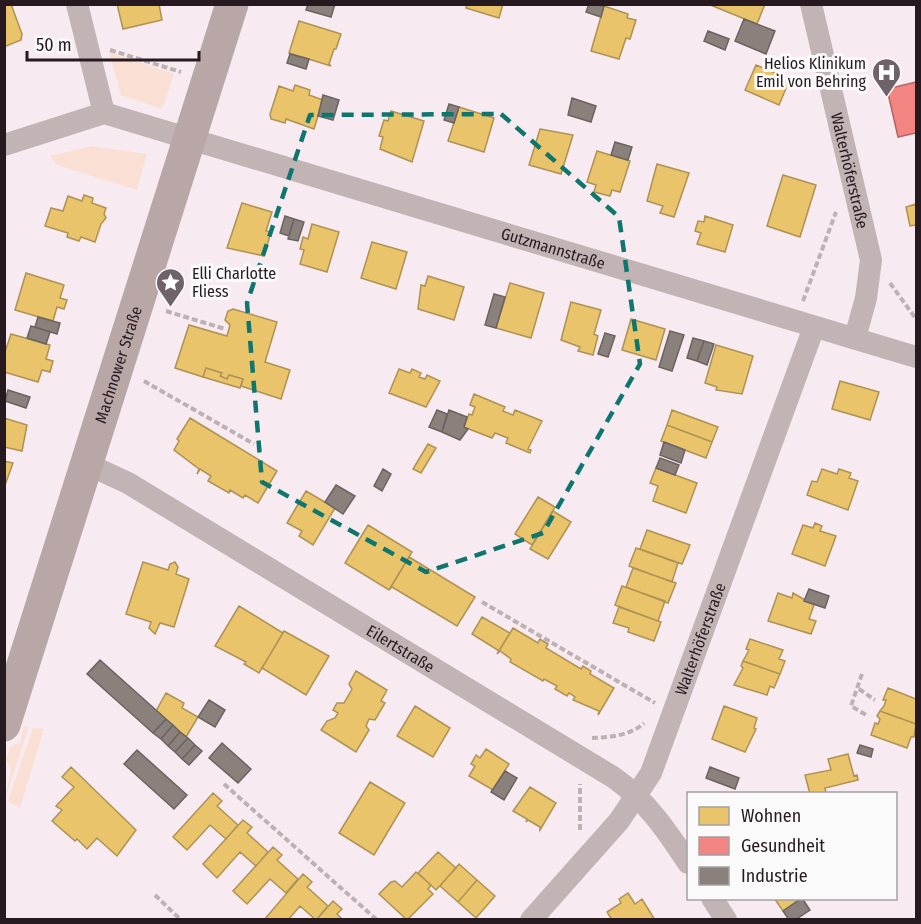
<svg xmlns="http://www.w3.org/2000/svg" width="921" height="924" font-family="'Fira Sans Condensed',sans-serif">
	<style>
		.green { fill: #fadfd5 }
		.homes { fill: #e9c46a; stroke: #ae9154; stroke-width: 1.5 }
		.health { fill: #f28482; stroke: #b56465; stroke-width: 1.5 }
		.industry { fill: #8a817c; stroke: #6c6260; stroke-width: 1.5 }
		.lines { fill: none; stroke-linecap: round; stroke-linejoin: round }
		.path { stroke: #beb1b4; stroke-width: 4; stroke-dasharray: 6 3; stroke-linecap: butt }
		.street { stroke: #c2b3b4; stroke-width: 22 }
		.secondary { stroke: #b9a7a8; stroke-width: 33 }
		.marked { fill: none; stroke: #0f766e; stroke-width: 4.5; stroke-dasharray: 12 8; stroke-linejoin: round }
		.labels { text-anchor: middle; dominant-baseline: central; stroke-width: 6; stroke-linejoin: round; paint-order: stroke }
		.poi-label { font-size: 16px; fill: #261a20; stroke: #fafafa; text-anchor: end }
		.street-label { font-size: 16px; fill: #261a20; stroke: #fafafa }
	</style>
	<rect width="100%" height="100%" fill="#f7ebf1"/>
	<path class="green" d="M109,52l65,22 -12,35 -41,-14z
		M91,146l56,8 -10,36 -80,-25 -7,-9z
		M24,726l5,1 -24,72 6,-30 -5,-9 4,-13 10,-5z
		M33,728l11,1 -24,79 -12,-7z"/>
	<path class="homes" d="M4,4h7l11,30 -1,6 -17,7z
		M117,4h42l3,16 -39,9z
		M467,4h36l-4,14 -33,-10z
		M708,4h57l-8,20z
		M604,6l24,8 -1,4 9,2 -6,19 -4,-1 -7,21 -28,-8z
		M299,21l42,13 -5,15h-2l-5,15 2,2 -42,-13z
		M756,65l34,14 -11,26 -34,-15z
		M295,85l15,5 -1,5 14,5 -9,29 -28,-10 -1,4 -14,-4 -1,-5 9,-28 14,5z
		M459,107l35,11 -10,34 -36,-11z
		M391,111l33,10 -12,41 -32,-13 3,-12 -4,-1 5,-16 4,1z
		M540,129l33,6 -12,39 -32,-9z
		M597,151l33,10 -10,31 -8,-2 -2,6 -16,-4 2,-7 -9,-3z
		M657,164l32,9 -15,44 -14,-4 3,-7 -16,-5z
		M783,175l33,10 -16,52 -33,-11z
		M84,195l9,3 -1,5 14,5 -2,6 2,4 -5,6 -6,18 -14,-5 -2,4 -12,-4 1,-4 -23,-7 6,-18 12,3 5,-15 14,5z
		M242,203l30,9 -6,19 5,1 -7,24 -37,-8z
		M916,204v24v-3l-6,1 -4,-19z
		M705,216l28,9 -8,27 -28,-8 4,-11 -6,-2 3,-10 6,1z
		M312,224l27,8 -12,40 -27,-8 4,-14 -4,-1 3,-12 5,2z
		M372,242l35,10 -11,37 -35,-11z
		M26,273l38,12 -4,13 7,2 -3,9 -7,-2 -4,14 -38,-11z
		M428,276l36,11 -10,33 -36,-11 3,-24 4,1z
		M510,283l34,10 -13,45 -35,-10z
		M571,302l30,8 -7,24 4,2 -5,19 -15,-4 2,-4 -19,-7z
		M233,309l44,13 -12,40 25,8 -9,29 -40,-13 2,-7 -14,-4 -2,4 -7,-3 2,-3 -16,-5 -3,9 -28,-9 14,-43 38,11 3,-11 -5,-5 3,-9z
		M631,319l34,10 -9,31 -34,-10z
		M11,334l39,11 -4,14 7,2 -3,11 -8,-2 -4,12 -34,-10v-17z
		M716,345l37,11 -11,38 -26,-4 1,-3 -12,-4z
		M206,368l16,5 -2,3 7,3 2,-4 14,4 -3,9 -37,-11z
		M399,369l11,4 2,-4 9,4 -2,4 6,2 2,-4 13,6 -14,26 -37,-14z
		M840,381l39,11 -9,28 -38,-11z
		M474,394l31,13 -2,4 10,4 2,-5 27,11 -14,28 3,1 -1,3 -24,-10 2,-5 -13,-5 -3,5 -28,-11 5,-13 3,1 3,-8 -5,-2z
		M672,410l46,17 -6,15 -45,-17z
		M4,418l23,7 -5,26 -18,-4z
		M190,418l87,53 -19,32 -13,-8 -2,3 -13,-8 -1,3 -21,-12 3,-5 -11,-7 -3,5 2,-5 -25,-19 5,-9 -2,-2z
		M667,425l45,17 -6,16 -45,-17z
		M428,444l8,4 -15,25 -8,-4z
		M4,461l9,2 -9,25z
		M656,468l41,15 -11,30 -33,-12 5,-15 -8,-3z
		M822,469l15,5 2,-5 12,4 -2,5 9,3 -10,29 -41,-15 5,-14 5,1z
		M306,491l29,17 -22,37 -14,-9 3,-5 -15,-8z
		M538,497l17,10 -23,38 -17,-11z
		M553,511l18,11 -23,37 -18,-10z
		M815,523l7,3 -2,5 16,5 -11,30 -33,-12 11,-29 10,3z
		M368,525l44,27 -23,38 -44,-27z
		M647,530l43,15 -8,19 -42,-15z
		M636,548l42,15 -6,19 -43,-16z
		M409,557l66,40 -18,29 -65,-39 -3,3z
		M143,562l25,8 2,-6 5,-2 3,5 -2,7 13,5 -15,48 -14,-4 -5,11 -6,-6 2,-6 -25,-8z
		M633,568l43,15 -8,20 -42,-16z
		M622,586l43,15 -7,20 -43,-16z
		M778,593l14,5 1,-5 21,12 -5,14 7,2 -5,13 -43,-13z
		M239,606l44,27 -24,40 -15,-9 2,-2 -31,-16z
		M619,607l42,15 -7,19 -26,-9 1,-4 -16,-5z
		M482,617l28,16 -11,18 -27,-17z
		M513,628l25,15 2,-4 8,5 -2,4 35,21 2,-3 8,5 -1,3 24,14 -16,27 1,-4 -26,-11 2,-3 -6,-4 -2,3 -12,-7 2,-3 -13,-7 -1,2 -33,-19 1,-3 -11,-8 -3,3z
		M284,631l45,25 -23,39 -44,-27z
		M750,639l33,11 -4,9 6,2 -5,13 -37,-13 6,-11 -3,-1z
		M743,661l37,13 -6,14 -4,-2 -3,9 -33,-10 9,-17 -2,-2z
		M356,671l31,19 -6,11 4,2 -10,17 -6,-1 -3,7 3,4 -13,22 -35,-22 6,-9 8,-3 3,-5 -5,-3 4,-7h7l8,-14 -3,-5z
		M888,688l28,11v25l-36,-13 4,-5 2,-6h-3z
		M166,693l18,10 -2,5 16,9 -12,20 -30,-26z
		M415,706l35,22 -17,29 -36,-21z
		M724,706l33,12 -3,10 2,1 -11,23 -33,-13z
		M880,711l36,13 -2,13h-3l-4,11 -36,-13 4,-12 3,1 2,-5 -3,-3z
		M486,749l23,15 -16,26 -24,-14 6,-10 -4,-2 5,-9 4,3z
		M848,754l6,22 3,-1 1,5 -33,8 1,5 -16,1 -5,-19 26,-5 -3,-11z
		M71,767l65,63 -19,26 -20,-18 -10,11 -10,-10 -2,2 -23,-20 10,-11 -6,-4 18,-19 -12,-10z
		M370,782l35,21 -31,52 -35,-22z
		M530,787l26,16 -16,27v-3l-12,-7 -2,2 1,-3 -14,-8z
		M213,793l9,8 -5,5 21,19 -12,14 -16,-14 -23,25 -14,-13z
		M243,820l9,7 -5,6 21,19 -12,14 -16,-14 -23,26 -14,-14z
		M273,847l9,8 -5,5 21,19 -12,14 -16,-14 -23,25 -14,-13z
		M438,852l18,16 -20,22 -18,-17z
		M459,864l18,16 -19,22 -18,-16z
		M416,872l15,13 -3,4 5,5 -26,26 -28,-26 12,-12 4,-1 7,6z
		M303,874l9,8 -5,5 21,19 -12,14 -16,-14 -12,14h-24z
		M477,880l18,16 -19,22 -18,-16z
		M628,893l7,11 7,-5 13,21h-43l-5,-8 14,-9 -2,-4z
		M774,898h28l-19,13z
		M333,901l9,8 -5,5 6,6h-27z"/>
	<path class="health" d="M916,82v51l-18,4 -11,-48z"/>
	<path class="industry" d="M308,4h27l-4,13 -25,-7z
		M589,4l15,2 -3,11 -15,-5z
		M744,19l31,12 -9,23 -31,-13z
		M708,31l21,8 -4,11 -21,-9z
		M290,54l19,5 -3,10 -19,-6z
		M323,95l16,5 -6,20 -15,-4z
		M572,98l24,8 -5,16 -23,-7z
		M449,104l10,3 -5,16 -10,-3z
		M615,142l17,5 -4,13 -17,-5z
		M285,216l9,3 -5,17 -9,-3z
		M294,219l10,3 -6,19 -10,-2z
		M494,294l11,3 -9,31 -11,-3z
		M38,317l22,6 -3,11 -22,-7z
		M31,326l19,6 -4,12 -19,-6z
		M670,331l14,4 -12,36 -13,-4z
		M605,333l10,3 -7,21 -10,-3z
		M693,338l11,3 -7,20 -10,-3z
		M704,341l10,3 -7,21 -10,-4z
		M8,390l22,7 -4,11 -21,-7z
		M437,410l10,4 -5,18 -13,-5z
		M449,410l18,7 -3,10 4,2 -8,11 -18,-8z
		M664,442l21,8 -4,13 -21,-8z
		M660,458l19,7 -4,10 -19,-7z
		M383,469l8,5 -9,17 -8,-5z
		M336,485l19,11 -12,18 -18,-12z
		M809,589l20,7 -4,12 -21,-7z
		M100,660l66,59 -13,14 -66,-59z
		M209,700l16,10 -10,17 -17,-10z
		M166,719l7,6 -12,14 -8,-6z
		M173,725l7,7 -12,14 -7,-7z
		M180,732l8,6 -13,14 -7,-6z
		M188,738l7,7 -13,14 -7,-7z
		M222,743l29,26 -13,14 -29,-25z
		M195,745l7,6 -13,14 -7,-6z
		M860,745l13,4 -2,8 -14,-4z
		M137,750l50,45 -13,14 -50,-45z
		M710,767l29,11 -4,11 -29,-11z
		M505,771l12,7 -13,22 -13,-8z
		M802,898l8,12 -15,10h-6l-6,-9z"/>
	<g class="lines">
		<path class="path" d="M110,50l71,22
			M890,283l26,36
			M803,301l33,-89
			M166,311l59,18
			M144,381l110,63
			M482,602l173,101
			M862,674l-11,32 17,10
			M859,689l16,11
			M592,738c18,-1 38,-2 52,-15
			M224,784l153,136
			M580,830v-46
			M155,895l26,25"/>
		<g class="street">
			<path d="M77,4l27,109"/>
			<path id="s1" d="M811,4l60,256 -5,38 -11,40"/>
			<path id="s2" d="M4,145l100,-32 812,244"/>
			<path id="s3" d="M87,464l41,19 485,294c33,23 54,54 75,86"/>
			<path d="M712,898l14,22"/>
			<path id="s4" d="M531,920l88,-99 32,-48 163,-446"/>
		</g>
		<path class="secondary" id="s5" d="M4,725l228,-721"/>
	</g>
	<path class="marked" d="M501,114l118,103 21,147 -97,169 -117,39 -164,-90 -15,-179 63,-188z"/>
	<defs>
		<symbol id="hospital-pin" viewBox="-11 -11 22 30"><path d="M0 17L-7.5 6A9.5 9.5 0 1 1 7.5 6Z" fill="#6f6369" stroke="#fafafa"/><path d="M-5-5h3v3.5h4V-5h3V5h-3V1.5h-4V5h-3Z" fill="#fff"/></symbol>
		<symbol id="sight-pin" viewBox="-11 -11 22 30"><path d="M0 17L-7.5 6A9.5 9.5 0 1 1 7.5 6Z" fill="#6f6369" stroke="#fafafa"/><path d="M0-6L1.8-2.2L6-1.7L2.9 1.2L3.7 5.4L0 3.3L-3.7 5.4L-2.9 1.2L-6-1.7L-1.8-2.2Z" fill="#fff"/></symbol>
	</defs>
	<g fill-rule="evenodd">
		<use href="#hospital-pin" x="870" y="56" width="33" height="45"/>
		<use href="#sight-pin" x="154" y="266" width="33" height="45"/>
	</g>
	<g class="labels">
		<g class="poi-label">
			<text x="866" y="63">Helios Klinikum<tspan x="866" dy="18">Emil von Behring</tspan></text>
			<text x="192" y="273" text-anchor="start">Elli Charlotte<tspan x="192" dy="18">Fliess</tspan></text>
		</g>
		<g class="street-label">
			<text stroke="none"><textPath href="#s1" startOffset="171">Walterhöferstraße</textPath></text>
			<text stroke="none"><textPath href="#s2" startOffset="574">Gutzmannstraße</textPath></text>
			<text stroke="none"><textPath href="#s5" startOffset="378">Machnower Straße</textPath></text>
			<text stroke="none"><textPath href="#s4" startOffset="333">Walterhöferstraße</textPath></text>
			<text stroke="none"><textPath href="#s3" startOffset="364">Eilertstraße</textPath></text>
		</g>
	</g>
	<rect width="921" height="924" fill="none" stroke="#261a20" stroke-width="12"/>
	<rect x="687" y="792" width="210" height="108" fill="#fafafa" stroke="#a5a0a3" stroke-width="1.5"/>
	<rect x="699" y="807" width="30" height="18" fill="#e9c46a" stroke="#a5a0a3" stroke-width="1.5"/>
	<text x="741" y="822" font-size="18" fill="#261a20">Wohnen</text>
	<rect x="699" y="837" width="30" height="18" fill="#f28482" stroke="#a5a0a3" stroke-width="1.5"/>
	<text x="741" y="852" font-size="18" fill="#261a20">Gesundheit</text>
	<rect x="699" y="867" width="30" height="18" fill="#8a817c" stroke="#a5a0a3" stroke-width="1.5"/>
	<text x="741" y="882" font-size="18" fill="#261a20">Industrie</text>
	<path d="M27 51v9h172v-9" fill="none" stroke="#261a20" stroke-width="3"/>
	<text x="36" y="51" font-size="18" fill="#261a20" stroke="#fafafa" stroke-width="4.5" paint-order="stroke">50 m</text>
</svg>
